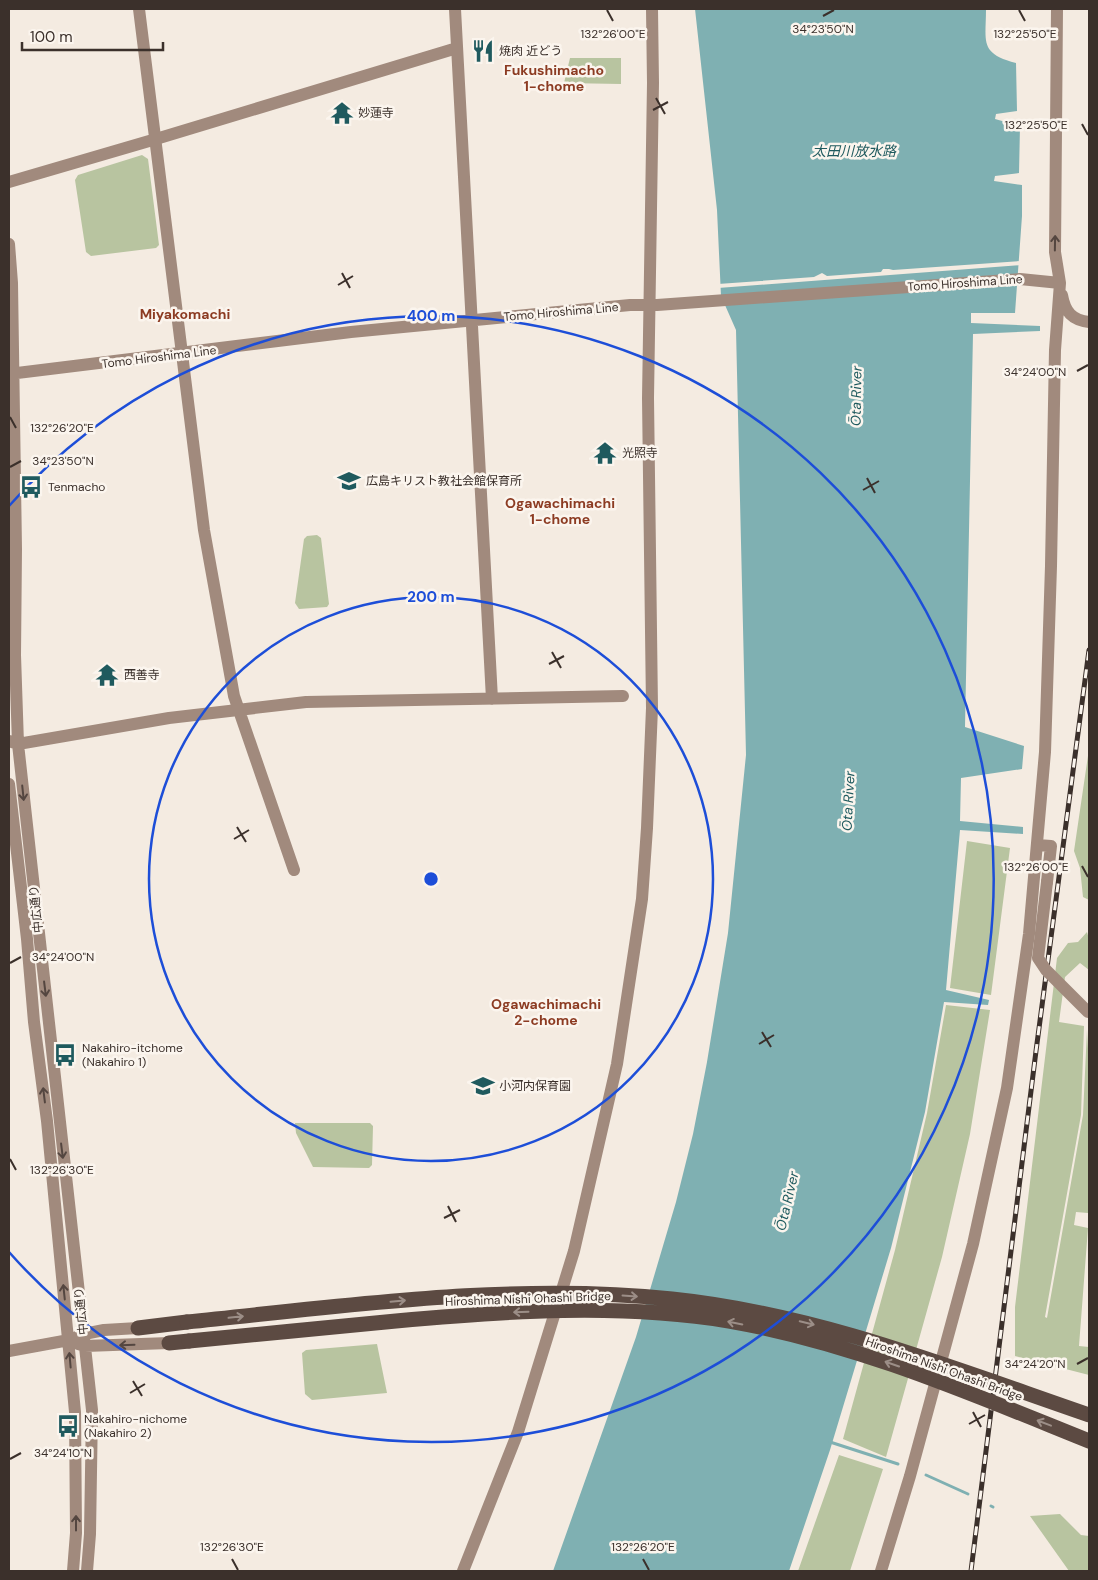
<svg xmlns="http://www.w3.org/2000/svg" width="1098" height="1580" font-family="'DM Sans','Noto Sans JP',sans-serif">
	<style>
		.green { fill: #b8c4a0 }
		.water { fill: #7fb0b2 }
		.pier { fill: #f4ebe1 }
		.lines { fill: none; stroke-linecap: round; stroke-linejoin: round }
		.stream { stroke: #7fb0b2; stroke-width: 3 }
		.secondary { stroke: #a18a7d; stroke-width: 12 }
		.highway { stroke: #5c4a42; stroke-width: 15 }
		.rail-casing { stroke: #3b302b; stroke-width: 5 }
		.rail { stroke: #fbf5ee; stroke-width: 3; stroke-dasharray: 9; stroke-linecap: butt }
		.secondary-bridge { stroke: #a18a7d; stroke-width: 12 }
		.highway-bridge { stroke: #5c4a42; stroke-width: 15 }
		.oneway { stroke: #544640 }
		.oneway2 { stroke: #9c8e87 }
		.ticks { fill: none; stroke: #3b302b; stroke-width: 2 }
		.ring { fill: none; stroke: #1d4ed8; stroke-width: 2.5 }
		.labels { text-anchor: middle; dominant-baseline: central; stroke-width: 5; stroke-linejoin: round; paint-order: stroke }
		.poi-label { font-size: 12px; fill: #3b302b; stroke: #fbf5ee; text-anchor: start }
		.street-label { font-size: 12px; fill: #3b302b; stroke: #fbf5ee }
		.neighbourhood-label { font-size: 14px; font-weight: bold; fill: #8c3b22; stroke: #fbf5ee }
		.water-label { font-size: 14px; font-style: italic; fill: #1f5a5e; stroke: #fbf5ee }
		.ticks-label { font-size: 12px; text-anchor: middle; fill: #3b302b; stroke: #fbf5ee; stroke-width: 5; stroke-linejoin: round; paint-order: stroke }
		.centre { fill: #1d4ed8; stroke: #fbf5ee; stroke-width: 2.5 }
		.ring-label { font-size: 15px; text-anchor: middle; font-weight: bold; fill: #1d4ed8; stroke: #fbf5ee; stroke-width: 5; stroke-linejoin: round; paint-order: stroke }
	</style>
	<rect width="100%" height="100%" fill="#f4ebe1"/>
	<path class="green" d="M570,58h51v26l-57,-1z
		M142,155l6,4 11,86 -3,3 -65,8 -5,-4 -11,-72 3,-5z
		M317,535l4,3 8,66 -2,3 -28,2 -4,-6 9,-64 3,-3z
		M1089,749v151l-6,-3 -3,-29 -6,-17z
		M967,841l43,7 -19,147 -41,-7z
		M1087,932l2,7v31l-9,-7 -15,14 -6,45 25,4 -3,89 -36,202 2,1 36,-203 4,-85 2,37 -1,146 -12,-1 -2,13 14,3 -9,118 10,1v28l-74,-19v-49l42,-349 11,-15 10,-1z
		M946,1005l44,5 -20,124 -28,123 -56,200 -43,-18 52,-189 32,-137z
		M295,1123h75l3,3 -1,39 -3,3 -56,-1 -17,-34z
		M377,1344l10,49 -75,7 -7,-6 -3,-41 4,-3z
		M839,1455l44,14 -33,102h-52z
		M1060,1514l21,21 8,1v35h-20l-39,-55z"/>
	<path class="water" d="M695,9h291c0,33 -7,44 30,54l1,48 -21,3 -1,5 25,7 -1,47 -24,3 -1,5 28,4v31l-7,97h-44v10l69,3v5l-67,3 -8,393 59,19 -2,23 -61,9 -1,43 63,6v7l-63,-4 -14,160 43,10 -1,5 -44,-3 -19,110 -34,136 -61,202 -41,121h-236l83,-234 40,-135 17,-68 14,-72 21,-129 18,-178 -10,-425 -15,-34 -4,-86z"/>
	<path class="pier" d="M1021,261v4l-303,23v-4l96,-7 8,-4 5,3 54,-4 2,-3h6l4,1z"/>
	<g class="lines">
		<path class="stream" d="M830,1442l68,22
			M926,1475l42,19
			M991,1506l2,1"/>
		<path class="secondary" d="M139,9l65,521 30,166 60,174
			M455,9l37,690
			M9,182l147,-43 301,-91
			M9,244l3,39 4,266 -1,106 3,89 74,666 -2,124 -3,37
			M1062,295c3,17 10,25 27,27
			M9,374l342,-42 279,-27h27l363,-26 40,4
			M9,741l9,3 151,-26 137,-16 317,-6
			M9,784l18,155 7,83 13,99 28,291 1,121 -3,38
			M1037,845l14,1 -4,36
			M78,1344l7,2 84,-3
			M9,1351l60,-11 15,-6 20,-4 34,-2
			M463,1571l55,-139 56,-181 43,-187 25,-165 5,-71 5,-120 -4,-310 5,-315 -1,-74
			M881,1571l29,-95 63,-232 34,-156 22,-154 16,-182 6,-186 4,-216 5,-67 -5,-31 2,-243"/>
		<path class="highway" d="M138,1328l49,-6
			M169,1343l20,-2"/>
		<defs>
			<path id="rail" d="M971,1571l65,-520 53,-401"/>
		</defs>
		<use href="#rail" class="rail-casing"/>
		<use href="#rail" class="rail"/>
		<path class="secondary-bridge" d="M1047,882l-9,76 8,12 42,42"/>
		<path class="highway-bridge" d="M187,1322c158,-16 326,-40 485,-23 145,15 280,69 417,116
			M189,1341c69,-7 138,-13 207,-20 111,-10 223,-18 333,0 126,22 243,73 360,120"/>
	</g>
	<defs><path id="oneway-shaft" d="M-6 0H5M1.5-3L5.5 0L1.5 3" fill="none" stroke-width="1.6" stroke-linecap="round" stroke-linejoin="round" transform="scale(1.25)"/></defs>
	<g class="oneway">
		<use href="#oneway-shaft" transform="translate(1055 243) rotate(-89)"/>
		<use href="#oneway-shaft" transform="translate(23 793) rotate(84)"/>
		<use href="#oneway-shaft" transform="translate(45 989) rotate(83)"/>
		<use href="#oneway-shaft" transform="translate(44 1095) rotate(-97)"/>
		<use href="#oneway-shaft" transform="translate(62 1151) rotate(83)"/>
		<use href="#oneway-shaft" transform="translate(64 1292) rotate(-96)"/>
		<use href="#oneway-shaft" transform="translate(127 1345) rotate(178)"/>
		<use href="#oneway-shaft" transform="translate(70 1360) rotate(-95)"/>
		<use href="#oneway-shaft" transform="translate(76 1523) rotate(-90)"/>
	</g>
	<g class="oneway2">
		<use href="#oneway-shaft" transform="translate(630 1296) rotate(4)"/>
		<use href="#oneway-shaft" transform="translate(398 1301) rotate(-5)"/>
		<use href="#oneway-shaft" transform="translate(521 1312) rotate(178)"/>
		<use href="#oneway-shaft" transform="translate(236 1317) rotate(-6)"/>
		<use href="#oneway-shaft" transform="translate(735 1323) rotate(-169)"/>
		<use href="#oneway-shaft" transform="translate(807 1323) rotate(14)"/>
		<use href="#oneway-shaft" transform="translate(892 1364) rotate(-161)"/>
		<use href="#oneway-shaft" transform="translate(1044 1423) rotate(-159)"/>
	</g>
	<path class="ticks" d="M607,10l6,11M1019,10l6,11M823,16l11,-6M656,98l9,16M653,110l15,-8M1082,124l6,11M342,273l8,15M338,285l15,-9M1077,371l11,-6M10,417l6,11M10,467l11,-6M867,478l8,15M863,490l16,-9M552,652l9,16M549,664l15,-8M237,827l9,15M234,839l15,-9M1082,866l6,11M10,963l11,-6M762,1032l9,15M759,1044l15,-9M10,1159l6,11M448,1206l8,16M444,1218l16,-8M1077,1364l11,-6M133,1381l9,15M130,1393l15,-9M973,1412l8,15M969,1424l16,-9M10,1459l11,-6M232,1559l6,11M643,1559l6,11"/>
	<g class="ring">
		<circle cx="431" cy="879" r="282"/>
		<path d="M9 506A563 563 0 1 1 9 1252"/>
	</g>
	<defs>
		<symbol id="restaurant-bare" viewBox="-9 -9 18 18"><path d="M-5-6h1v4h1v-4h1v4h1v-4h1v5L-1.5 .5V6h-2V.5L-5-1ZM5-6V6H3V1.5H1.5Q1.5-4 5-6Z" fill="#1f5a5e" stroke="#fbf5ee" stroke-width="2.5" paint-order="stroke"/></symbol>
		<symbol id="temple-bare" viewBox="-9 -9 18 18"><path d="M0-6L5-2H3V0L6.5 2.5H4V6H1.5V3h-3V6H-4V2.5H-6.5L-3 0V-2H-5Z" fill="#1f5a5e" stroke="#fbf5ee" stroke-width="2.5" paint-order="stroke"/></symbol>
		<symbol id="school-bare" viewBox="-9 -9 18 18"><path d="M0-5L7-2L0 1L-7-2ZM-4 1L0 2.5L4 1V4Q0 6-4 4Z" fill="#1f5a5e" stroke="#fbf5ee" stroke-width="2.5" paint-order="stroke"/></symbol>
		<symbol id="bus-bare" viewBox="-9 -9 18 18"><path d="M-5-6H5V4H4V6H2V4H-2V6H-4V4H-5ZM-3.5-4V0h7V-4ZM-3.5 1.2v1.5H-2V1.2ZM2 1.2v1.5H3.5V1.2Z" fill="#1f5a5e" stroke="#fbf5ee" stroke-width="2.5" paint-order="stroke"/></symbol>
	</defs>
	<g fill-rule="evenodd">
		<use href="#restaurant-bare" x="467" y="35" width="32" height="32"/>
		<use href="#temple-bare" x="326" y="97" width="32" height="32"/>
		<use href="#temple-bare" x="589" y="437" width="32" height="32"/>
		<use href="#school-bare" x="333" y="465" width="32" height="32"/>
		<use href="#bus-bare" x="15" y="471" width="32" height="32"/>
		<use href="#temple-bare" x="91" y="659" width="32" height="32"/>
		<use href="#bus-bare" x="49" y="1039" width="32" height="32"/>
		<use href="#school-bare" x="467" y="1070" width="32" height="32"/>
		<use href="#bus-bare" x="52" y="1410" width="32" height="32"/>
	</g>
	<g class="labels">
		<g class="poi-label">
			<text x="499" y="51">焼肉 近どう</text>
			<text x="358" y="113">妙蓮寺</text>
			<text x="622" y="453">光照寺</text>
			<text x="366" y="481">広島キリスト教社会館保育所</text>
			<text x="48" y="487">Tenmacho</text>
			<text x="124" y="675">西善寺</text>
			<text x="82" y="1048">Nakahiro-itchome<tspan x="82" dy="14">(Nakahiro 1)</tspan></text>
			<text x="499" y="1086">小河内保育園</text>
			<text x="84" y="1419">Nakahiro-nichome<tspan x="84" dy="14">(Nakahiro 2)</tspan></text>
		</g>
		<g class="street-label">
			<text transform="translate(965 283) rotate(-4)">Tomo Hiroshima Line</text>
			<text transform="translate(561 312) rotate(-5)">Tomo Hiroshima Line</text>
			<text transform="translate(159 357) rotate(-7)">Tomo Hiroshima Line</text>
			<text transform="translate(36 909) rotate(-96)">中広通り</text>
			<text transform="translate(528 1299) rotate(-2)">Hiroshima Nishi Ohashi Bridge</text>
			<text transform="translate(81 1311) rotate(-96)">中広通り</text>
			<text transform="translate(944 1369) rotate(20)">Hiroshima Nishi Ohashi Bridge</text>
		</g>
		<g class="neighbourhood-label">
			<text x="554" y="70">Fukushimacho<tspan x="554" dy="16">1-chome</tspan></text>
			<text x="185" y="314">Miyakomachi</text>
			<text x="560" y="503">Ogawachimachi<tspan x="560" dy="16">1-chome</tspan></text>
			<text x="546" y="1004">Ogawachimachi<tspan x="546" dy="16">2-chome</tspan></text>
		</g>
		<g class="water-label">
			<text x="854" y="151">太田川放水路</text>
			<text transform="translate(856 396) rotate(-89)">Ōta River</text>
			<text transform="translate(848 801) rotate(-87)">Ōta River</text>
			<text transform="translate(787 1201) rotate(-77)">Ōta River</text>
		</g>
	</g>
	<g class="ticks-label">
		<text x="823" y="33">34°23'50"N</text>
		<text x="1025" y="38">132°25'50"E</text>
		<text x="613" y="38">132°26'00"E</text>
		<text x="1036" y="129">132°25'50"E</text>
		<text x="1035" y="376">34°24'00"N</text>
		<text x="62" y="432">132°26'20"E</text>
		<text x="63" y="465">34°23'50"N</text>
		<text x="1036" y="871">132°26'00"E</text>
		<text x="63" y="961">34°24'00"N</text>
		<text x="62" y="1174">132°26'30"E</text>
		<text x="1035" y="1368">34°24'20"N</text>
		<text x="63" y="1457">34°24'10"N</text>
		<text x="232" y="1551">132°26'30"E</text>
		<text x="643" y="1551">132°26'20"E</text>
	</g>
	<circle cx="431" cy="879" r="8" class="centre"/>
	<g class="ring-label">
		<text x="431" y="321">400 m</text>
		<text x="431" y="602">200 m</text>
	</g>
	<rect width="1098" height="1580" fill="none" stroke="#3b302b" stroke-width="20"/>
	<path d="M22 42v8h141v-8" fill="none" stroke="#3b302b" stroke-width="2.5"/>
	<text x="30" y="42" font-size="15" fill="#3b302b" stroke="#fbf5ee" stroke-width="4" paint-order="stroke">100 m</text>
</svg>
